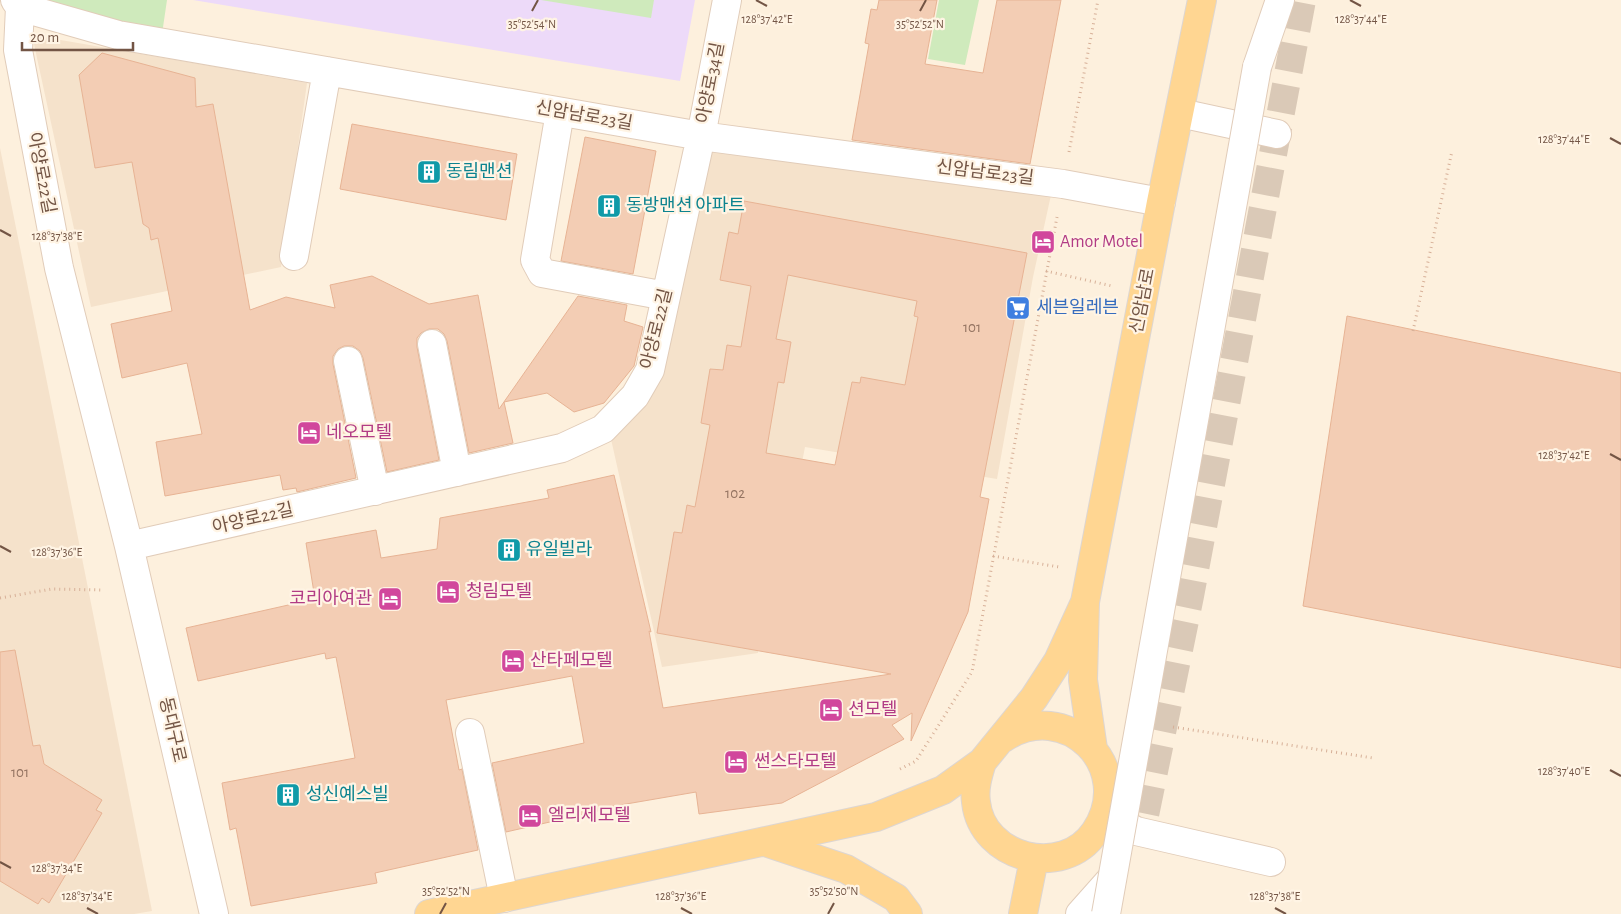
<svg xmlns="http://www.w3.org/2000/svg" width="1621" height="914" font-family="'Alegreya Sans','Noto Sans KR',sans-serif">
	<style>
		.residential { fill: #f5e2cb }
		.education { fill: #eddaf9 }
		.green { fill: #cfeabc }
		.building { fill: #f3cdb4; stroke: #e7b394; fill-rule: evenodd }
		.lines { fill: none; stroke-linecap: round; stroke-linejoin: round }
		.minor-tunnel { stroke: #dac9b7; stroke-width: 28; stroke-dasharray: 28 14; stroke-linecap: butt }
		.minor-casing { stroke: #e1ccb9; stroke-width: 30 }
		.major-casing { stroke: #ddd6d2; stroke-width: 30 }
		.path { stroke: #d7b098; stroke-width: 3; stroke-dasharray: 1 4; stroke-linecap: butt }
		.minor { stroke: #fff; stroke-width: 28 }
		.major { stroke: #ffd692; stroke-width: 28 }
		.minor-bridge-casing { stroke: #e1ccb9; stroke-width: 30; stroke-linecap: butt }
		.minor-bridge { stroke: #fff; stroke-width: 28 }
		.ticks { fill: none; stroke: #735545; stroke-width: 2 }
		.labels { text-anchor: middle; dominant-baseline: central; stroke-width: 4.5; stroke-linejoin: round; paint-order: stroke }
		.number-label { font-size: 15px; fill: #937361 }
		.street-label { font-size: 18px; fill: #735545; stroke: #fff4e4 }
		.culture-label { font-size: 18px; fill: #0d838f; stroke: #fff4e4; text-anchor: start }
		.hotel-label { font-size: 18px; fill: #b23c85; stroke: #fff4e4; text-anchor: start }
		.shop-label { font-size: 18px; fill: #366cbe; stroke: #fff4e4; text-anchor: start }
		.ticks-label { font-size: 12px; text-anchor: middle; fill: #735545; stroke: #fff4e4; stroke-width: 4.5; stroke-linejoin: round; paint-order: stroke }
	</style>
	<rect width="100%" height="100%" fill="#fdf0dd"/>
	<path class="residential" d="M32,35l275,48 -26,184 -190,40z
		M709,147l342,48 -18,82 -36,202 -192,-32 -14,72 -32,55 -1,79 -96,14 -51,-228 26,-32z
		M0,148l60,299 92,464 -18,3h-134z"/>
	<path class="education" d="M193,0h502l-15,81z"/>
	<path class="green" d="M26,0h141l-5,34z
		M541,0h113l-3,18z
		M939,0h40l-14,65 -37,-6z"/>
	<path class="building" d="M879,0h58l-12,64 58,9 14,-73h64l-31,164 -178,-24 17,-96 -4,-1 6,-34 6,1z
		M102,53l93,25 1,29 17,-3 37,206 36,-13 49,11 -5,-23 42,-9 57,28 49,-9 21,114 79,-113 49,9 -3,16 19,6 -9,39 -30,37 -30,9 -27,-19 -43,9 9,41 -44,10 -22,-112 -3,-7 -6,-5h-9l-8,4 -4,5v9l22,113 -52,12 -24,-114 -3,-7 -7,-5h-9l-6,3 -5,7v8l23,114 -59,14 -1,-4 -13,2 -3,-15 -115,21 -9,-54 46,-8 -15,-71 -65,15 -11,-54 61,-13 -14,-73 -7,2 -2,-12 -6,-4 -11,-62 -37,6 -16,-93z
		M352,124l165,30 -11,66 -166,-31z
		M585,137l71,14 -23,123 -72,-13z
		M744,201l283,52 -47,244 9,2 -21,113 -57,129 1,-28 -20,12 12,14 -122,64 -83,11 -3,-22 -99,17 1,2 -92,21 -14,-69 92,-20 -12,-67 -126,24 13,70 3,-1 16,81 -103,23 2,10 -126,23 -15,-78 -6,2 -8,-47 133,-25 -19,-101 -10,2 -1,-6 -127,28 -12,-53 129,-29 -9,-56 70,-13 5,28 56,-9 3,-31 109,-20 -2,-8 67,-15 37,157 -2,-1 14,77 228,-34 -234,-41 17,-101 8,1 5,-28 8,2 15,-82 -9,-2 9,-54 13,1 4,-25 14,2 10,-61 -31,-6 9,-48 9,2zM788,275l129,26 -3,15 4,1 -13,68 -44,-8 -1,6 -8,-1 -17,83 -69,-12 12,-71 6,1 7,-41 -15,-3z
		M1347,316l274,57v295l-318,-62z
		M15,650l18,96 7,-1 4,19 58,36 -6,10 6,3 -53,90 -7,-5 -4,6 -38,-23v-229z"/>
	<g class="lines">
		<path class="minor-tunnel" d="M1109,814l35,6 46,-224 112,-596"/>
		<defs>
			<path id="minor" d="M15,0l5,7 98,28 583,101 362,48 98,18
				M20,7l-2,43 41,218 70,278 85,368
				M1257,67l23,-67
				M560,112l-25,148 7,13 124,23
				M1180,113l97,21
				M294,256l33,-185
				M432,344l25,128
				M348,361l27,130
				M129,546l433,-98 41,-19 32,-33 15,-26 51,-234 26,-136
				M470,733l34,165
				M1105,813l31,18 135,31
				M1080,914l32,-36"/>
			<path id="major" d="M1093,749l-10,-69 2,-78 76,-400 41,-202
				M982,762c-4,13 -8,26 -6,40 6,57 87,77 119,30 43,-64 -29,-137 -93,-93
				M765,842l81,27 50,29 12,16
				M429,914l447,-97 67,-27 39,-28 52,-64 24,-37 27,-59
				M1023,914l11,-55"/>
		</defs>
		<use href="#minor" class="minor-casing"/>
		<use href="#major" class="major-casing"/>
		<path class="path" d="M1069,152l29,-152
			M1046,271l66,15
			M1413,331l39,-180
			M993,556l66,11
			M0,598l52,-9 50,1
			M1173,727l200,31
			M900,769l16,-8 56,-89 85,-455"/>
		<use href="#minor" class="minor"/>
		<use href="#major" class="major"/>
		<defs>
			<path id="minor-bridge" d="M1106,914l151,-847"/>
		</defs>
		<use href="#minor-bridge" class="minor-bridge-casing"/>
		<use href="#minor-bridge" class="minor-bridge"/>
	</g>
	<path class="ticks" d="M756,0l11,6M1350,0l11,6M532,11l6,-11M920,11l6,-11M1610,138l11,6M0,230l11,6M1610,454l11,6M0,546l11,6M1610,770l11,6M0,862l11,6M87,908l11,6M681,908l11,6M1275,908l11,6M440,914l6,-11M828,914l6,-11"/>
	<defs>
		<symbol id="building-square" viewBox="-11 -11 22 22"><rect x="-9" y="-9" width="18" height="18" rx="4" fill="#0f9aa8" stroke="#fff4e4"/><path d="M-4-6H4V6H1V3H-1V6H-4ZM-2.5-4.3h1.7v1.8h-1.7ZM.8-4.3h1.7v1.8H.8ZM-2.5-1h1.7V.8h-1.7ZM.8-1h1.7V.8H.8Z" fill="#fff"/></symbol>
		<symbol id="hotel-square" viewBox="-11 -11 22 22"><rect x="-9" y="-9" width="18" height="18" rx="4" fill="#d1479c" stroke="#fff4e4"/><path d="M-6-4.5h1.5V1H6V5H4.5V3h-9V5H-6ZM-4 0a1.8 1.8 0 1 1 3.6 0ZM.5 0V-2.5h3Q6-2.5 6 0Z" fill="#fff"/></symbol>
		<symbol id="supermarket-square" viewBox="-11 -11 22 22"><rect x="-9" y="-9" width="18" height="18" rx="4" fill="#3f7fe0" stroke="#fff4e4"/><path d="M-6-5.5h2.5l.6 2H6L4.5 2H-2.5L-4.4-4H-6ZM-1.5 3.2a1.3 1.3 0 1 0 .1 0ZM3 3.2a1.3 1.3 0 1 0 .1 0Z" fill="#fff"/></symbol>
	</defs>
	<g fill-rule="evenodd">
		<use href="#building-square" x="415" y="158" width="28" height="28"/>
		<use href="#building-square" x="595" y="192" width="28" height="28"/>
		<use href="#hotel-square" x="1029" y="228" width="28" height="28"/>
		<use href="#supermarket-square" x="1004" y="294" width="28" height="28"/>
		<use href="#hotel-square" x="295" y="419" width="28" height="28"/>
		<use href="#building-square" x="495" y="536" width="28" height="28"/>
		<use href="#hotel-square" x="434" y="578" width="28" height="28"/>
		<use href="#hotel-square" x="376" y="585" width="28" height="28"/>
		<use href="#hotel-square" x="499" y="647" width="28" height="28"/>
		<use href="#hotel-square" x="817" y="696" width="28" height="28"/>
		<use href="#hotel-square" x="722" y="748" width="28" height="28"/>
		<use href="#building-square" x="274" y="781" width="28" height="28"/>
		<use href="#hotel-square" x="516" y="802" width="28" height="28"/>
	</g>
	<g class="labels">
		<g class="number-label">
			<text x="972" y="327">101</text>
			<text x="735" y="493">102</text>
			<text x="20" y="772">101</text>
		</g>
		<g class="street-label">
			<text transform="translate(711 83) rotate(-79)">아양로34길</text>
			<text transform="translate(584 116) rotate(10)">신암남로23길</text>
			<text transform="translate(41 173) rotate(79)">아양로22길</text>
			<text transform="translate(985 173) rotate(7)">신암남로23길</text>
			<text transform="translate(1143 301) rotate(-79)">신암남로</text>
			<text transform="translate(657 329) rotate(-76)">아양로22길</text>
			<text transform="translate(253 519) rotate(-13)">아양로22길</text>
			<text transform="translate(172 730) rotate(77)">동대구로</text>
		</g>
		<g class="culture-label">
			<text x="446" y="172">동림맨션</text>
			<text x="626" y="206">동방맨션 아파트</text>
			<text x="526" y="550">유일빌라</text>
			<text x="306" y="795">성신예스빌</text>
		</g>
		<g class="hotel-label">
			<text x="1060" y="242">Amor Motel</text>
			<text x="326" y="433">네오모텔</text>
			<text x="466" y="592">청림모텔</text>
			<text x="372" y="599" text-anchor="end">코리아여관</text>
			<text x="530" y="661">산타페모텔</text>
			<text x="848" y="710">션모텔</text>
			<text x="754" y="762">썬스타모텔</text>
			<text x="548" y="816">엘리제모텔</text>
		</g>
		<g class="shop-label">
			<text x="1036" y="308">세븐일레븐</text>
		</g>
	</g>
	<g class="ticks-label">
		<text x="1361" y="23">128°37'44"E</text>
		<text x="767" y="23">128°37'42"E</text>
		<text x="532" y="28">35°52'54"N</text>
		<text x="920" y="28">35°52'52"N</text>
		<text x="1564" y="143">128°37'44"E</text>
		<text x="57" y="240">128°37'38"E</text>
		<text x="1564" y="459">128°37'42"E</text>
		<text x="57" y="556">128°37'36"E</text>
		<text x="1564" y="775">128°37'40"E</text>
		<text x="57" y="872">128°37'34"E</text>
		<text x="446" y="895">35°52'52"N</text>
		<text x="834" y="895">35°52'50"N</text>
		<text x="87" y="900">128°37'34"E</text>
		<text x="681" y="900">128°37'36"E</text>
		<text x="1275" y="900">128°37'38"E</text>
	</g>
	<path d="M22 42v8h111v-8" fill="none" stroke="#735545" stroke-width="2.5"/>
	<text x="30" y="42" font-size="15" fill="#735545" stroke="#fff4e4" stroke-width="4" paint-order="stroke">20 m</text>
</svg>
